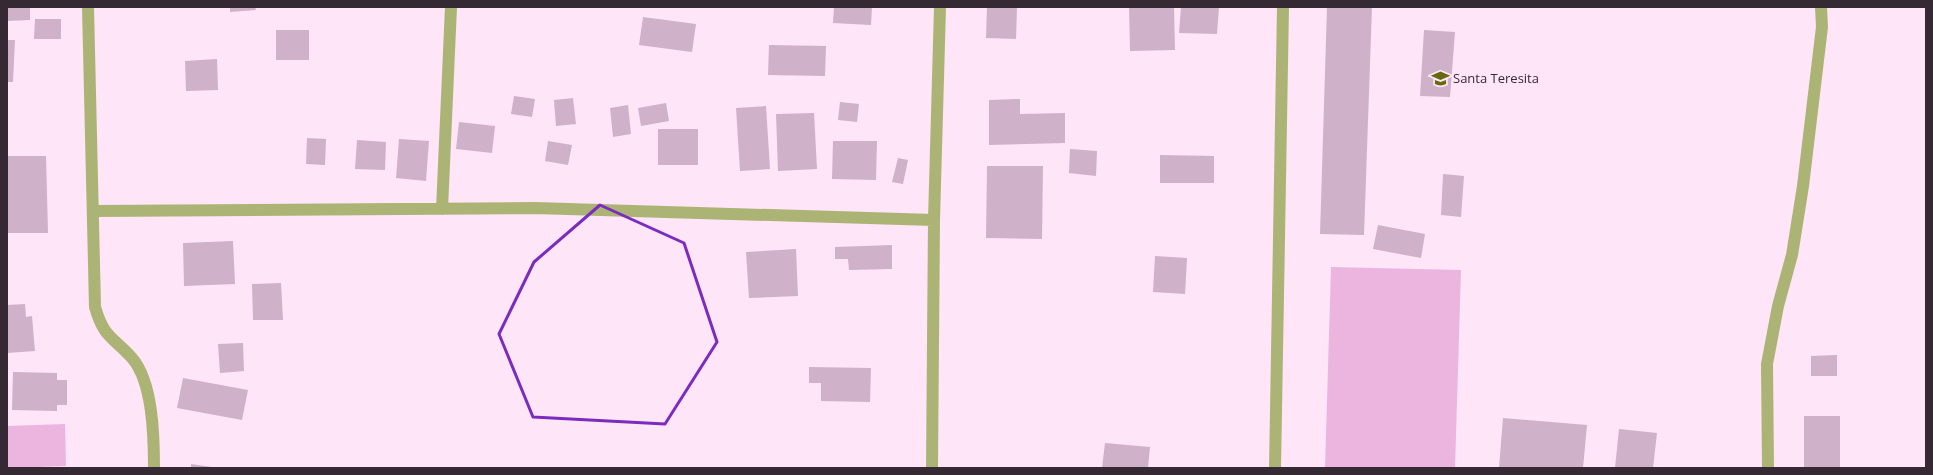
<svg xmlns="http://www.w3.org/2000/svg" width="1933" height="475" font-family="'Open Sans',sans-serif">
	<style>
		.green { fill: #ebb5e0 }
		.building { fill: #cfb1c9 }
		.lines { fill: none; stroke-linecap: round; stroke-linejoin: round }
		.lane { stroke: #acb475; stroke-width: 12 }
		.street { stroke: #acb475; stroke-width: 12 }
		.marked { fill: none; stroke: #7b2cbf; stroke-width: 3; stroke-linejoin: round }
		.labels { text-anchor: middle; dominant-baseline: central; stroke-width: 3.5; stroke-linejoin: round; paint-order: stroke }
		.poi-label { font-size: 13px; fill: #352a33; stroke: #fee5f8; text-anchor: start }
	</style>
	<rect width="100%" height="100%" fill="#fee5f8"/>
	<path class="green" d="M1331,267l130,3 -6,198h-130z
		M65,424l1,42 -59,2v-42z"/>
	<path class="building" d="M7,7h23v13l-23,1z
		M230,7h25l1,3 -26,2z
		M834,7h38l-1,18 -38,-2z
		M987,7h30l-1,32 -30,-1z
		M1129,7h45l1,43 -45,1z
		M1181,7h38l-2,27 -38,-1z
		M1327,7h45l-8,228 -44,-1z
		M643,17l53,7 -4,28 -53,-7z
		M35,19h26v20h-27z
		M276,30h33v30h-33z
		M1424,30l31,2 -5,65 -30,-1z
		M7,40h8l-2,42h-6z
		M769,45l57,1 -1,30 -57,-1z
		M217,59l1,31 -32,1 -1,-30z
		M514,96l21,3 -3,18 -21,-3z
		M573,98l3,26 -20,2 -2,-26z
		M1020,99v15l45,-1v30l-76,2v-45z
		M840,102l19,2 -2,18 -19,-2z
		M666,103l3,18 -28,5 -3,-18z
		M628,105l3,29 -18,3 -3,-29z
		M766,106l4,63 -30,2 -4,-63z
		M814,113l3,56 -39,2 -2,-57z
		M459,122l36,4 -3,27 -36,-4z
		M658,129h40v36h-40z
		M307,138l19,1 -1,26 -19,-1z
		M399,139l30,2 -3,40 -30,-3z
		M357,140l29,2 -1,28 -30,-1z
		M548,141l24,4 -4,20 -23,-4z
		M833,141h44l-1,39 -44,-1z
		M1070,149l27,2 -1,25 -27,-3z
		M1160,155l54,1v27h-54z
		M7,156h39l2,77h-41z
		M898,158l10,2 -5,24 -11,-2z
		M987,166h56l-1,73 -56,-1z
		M1443,174l21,2 -3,41 -20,-2z
		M1378,225l47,9 -4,24 -48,-9z
		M233,241l2,43 -51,2 -1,-43z
		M892,245v24l-43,1 -1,-11h-13v-12z
		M796,249l2,47 -49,2 -3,-46z
		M1155,256l32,2 -2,36 -32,-2z
		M281,283l2,37h-30l-1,-36z
		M25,304l1,13 6,-1 3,35 -28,2v-48z
		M243,343l1,28 -24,2 -2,-29z
		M1837,355v21h-26v-20z
		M809,367l62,1 -1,34 -49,-1v-18h-12z
		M13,372l44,1v7h10v25h-10v6l-45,-1z
		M183,378l65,12 -6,30 -65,-12z
		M1804,416h36v52h-36z
		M1503,418l84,7 -4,43h-84z
		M1619,429l38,4 -4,35h-38z
		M1105,443l45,4 -2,21h-46z
		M191,464l21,3v1h-21z"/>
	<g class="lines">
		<path class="lane" d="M1768,468l-1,-104 11,-58 14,-51 11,-69 19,-159 -1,-20"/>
		<path class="street" d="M88,7l7,300c9,31 17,29 37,51 21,24 22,79 22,110
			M442,209l9,-202
			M93,211l442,-3 399,12
			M932,468l2,-248 6,-213
			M1275,468l8,-461"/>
	</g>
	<path class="marked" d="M600,205l84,38 33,99 -52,82 -132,-7 -34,-83 35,-72z"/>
	<defs>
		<symbol id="school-bare" viewBox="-9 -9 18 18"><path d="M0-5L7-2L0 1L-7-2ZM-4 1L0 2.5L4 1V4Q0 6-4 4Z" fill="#646a0e" stroke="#fee5f8" stroke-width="2.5" paint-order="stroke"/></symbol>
	</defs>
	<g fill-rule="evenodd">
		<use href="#school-bare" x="1428" y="66" width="25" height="25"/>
	</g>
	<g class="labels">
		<g class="poi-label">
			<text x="1453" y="78">Santa Teresita</text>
		</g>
	</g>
	<rect width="1933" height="475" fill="none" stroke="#352a33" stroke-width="16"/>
</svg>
